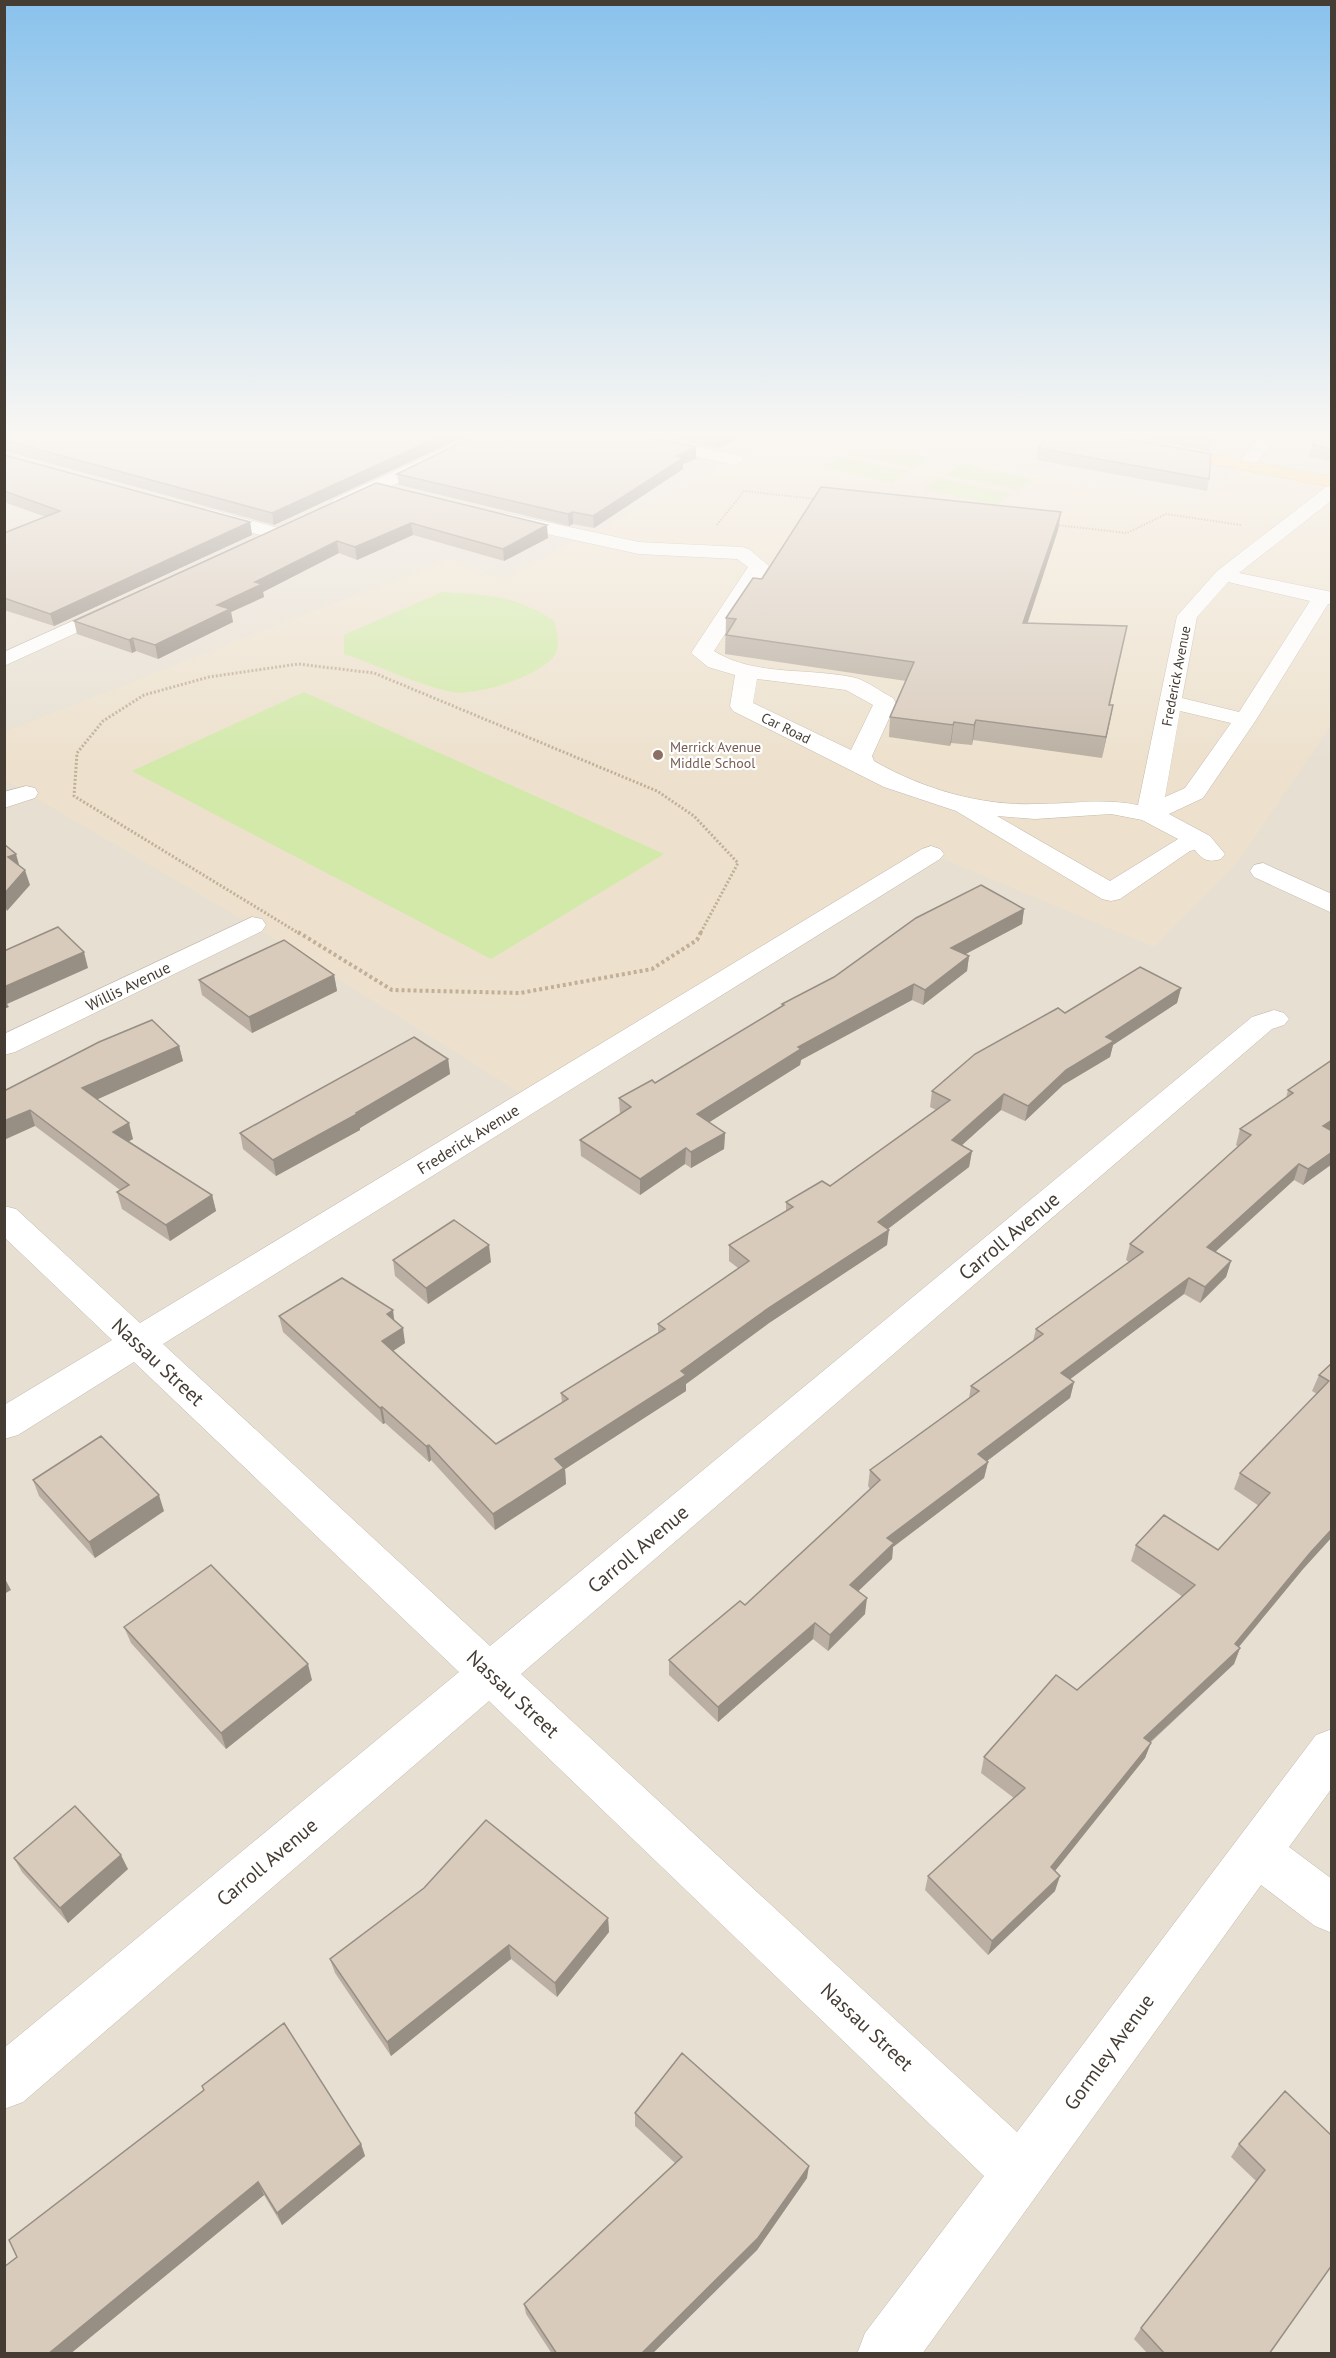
<svg xmlns="http://www.w3.org/2000/svg" width="1336" height="2358" font-family="'PT Sans',sans-serif">
	<style>
		.residential { fill: #e7dfd2 }
		.education { fill: #ede1cd }
		.green { fill: #d2e9aa }
		.lines { fill: none; stroke-linecap: round; stroke-linejoin: round }
		.minor-casing { stroke: #c1b7a9; stroke-width: 1 }
		.major-casing { stroke: #e8b35c; stroke-width: 1 }
		.path-far2 { stroke: #c1af97; stroke-width: 2; stroke-dasharray: 1.5 1.5; stroke-linecap: butt }
		.path-far1 { stroke: #c1af97; stroke-width: 3; stroke-dasharray: 2 2; stroke-linecap: butt }
		.path { stroke: #c1af97; stroke-width: 4; stroke-dasharray: 3 3; stroke-linecap: butt }
		.minor { fill: #fff; fill-rule: evenodd }
		.major { fill: #ffd791; fill-rule: evenodd }
		.wall { fill: #baafa2 }
		.shaded-wall { fill: #978e84 }
		.building { fill: #d8cbbc; stroke: #978e84; stroke-width: 1.5 }
		.education-dot { fill: #8d6e63; stroke: #fff; stroke-width: 2 }
		.labels { text-anchor: middle; dominant-baseline: central; stroke-width: 4.5; stroke-linejoin: round; paint-order: stroke }
		.far-street-label { font-size: 14px; fill: #453d34; stroke: #fff }
		.far-education-label { font-size: 14px; fill: #785e54; stroke: #fff; text-anchor: start }
		.street-label { font-size: 16px; fill: #453d34; stroke: #fff }
		.near-street-label { font-size: 20px; fill: #453d34; stroke: #fff }
	</style>
	<rect width="100%" height="100%" fill="#f3ede4"/>
	<path class="residential" d="M5,434h1326v1919l-1326,1z"/>
	<path class="education" d="M783,434h66l343,74 53,-42 86,16v243l-93,137 -84,85 -223,-93 -399,246 -280,-175 -247,-145v-49l444,-172 54,20z"/>
	<path class="green" d="M860,443h1l69,14 -16,11 -70,-15z
		M839,457l70,14 -17,12 -70,-16z
		M961,464l73,15 -16,11 -73,-15z
		M938,478l74,16 -16,11 -74,-16z
		M442,592c44,3 74,3 112,29 3,10 6,22 2,32 -11,22 -81,44 -104,39 -34,-7 -75,-27 -108,-38v-19z
		M304,692l360,162 -173,105 -359,-188z"/>
	<g class="lines">
		<defs>
			<path id="minor" d="M475,434h21l-2,4 -148,69 -6,1 -9,-5 3,-4z
				M609,434h30l102,22 3,4 -9,5 -118,-26z
				M1261,434h17l-27,36h-12l-3,-4z
				M1332,486v14l-93,73 93,19v12h-4l-72,116 -53,78 -34,16 41,22 15,18 -4,5c-13,4 -18,1 -26,-9l-5,1 -70,48 -9,2 -9,-2 -146,-88 -72,-24 -151,-76 -3,-5 5,-31 -27,-8 -17,-14 57,-86 -11,-8 -98,-5 -142,-31 -2,-4 9,-6 135,29 103,5 7,2 20,17 -55,85c41,26 96,16 142,27 13,4 25,14 37,20l3,5 -24,53 2,5c49,28 106,45 163,43 36,0 66,-6 101,1l39,-189 40,-45 109,-84zM1228,582l82,19 -71,111 -57,-14 15,-81zM757,679l89,11 27,15 -22,45 -98,-47zM1180,711l51,12 -46,65 -20,9zM1111,814l31,6 36,19 -68,42 -113,-65 38,3z
				M206,508l76,21 2,4 -9,6 -76,-21 -2,-4z
				M117,601l7,2 3,4 -3,4 -120,55v-14z
				M26,786l9,2 3,5 -3,5 -31,10v-16z
				M931,846l9,3 4,5 -4,5 -777,485 327,302 762,-629 22,-7 10,3 5,6 -5,6 -12,4 -751,645 496,458 299,-397 16,-6v59l-43,59 43,32v54l-17,-7 -54,-41 -339,469h-65l8,-21 119,-157 -495,-475 -466,401 -19,7v-61l455,-376 -325,-310 -116,73 -14,4v-34l108,-65 -108,-103v-31l12,3 124,114 782,-474z
				M1263,863l69,31v19l-78,-36 -4,-6 4,-6z
				M252,917l10,2 4,6 -4,6 -247,121 -11,3v-21z"/>
			<path id="major" d="M1072,434h34l226,43v10l-252,-48z"/>
		</defs>
		<use href="#minor" class="minor-casing"/>
		<use href="#major" class="major-casing"/>
		<path class="path-far2" d="M717,525l27,-34 72,8
			M1056,525l71,8 39,-19 75,11"/>
		<path class="path-far1" d="M300,934l-226,-138 3,-43 26,-32 41,-26 65,-18 89,-13 76,9 283,118 37,25 44,47 -38,71"/>
		<path class="path" d="M298,932l94,58 128,3 132,-24 45,-29 4,-8"/>
		<use href="#minor" class="minor"/>
		<use href="#major" class="major"/>
	</g>
	<path class="wall" d="M4,434h466l-196,91 -269,-74z
		M649,434h99l-31,14z
		M1117,434h95l-3,17z
		M1332,434v27l-23,-4 3,-12z
		M1038,448l171,31 -2,12 -171,-31z
		M4,455l246,67 2,13 -198,91 -50,-16v-77l42,-16 -42,-15z
		M696,459l-13,5v5l-89,59 -21,-4 -4,2 -170,-41 -2,-11z
		M376,483l172,55 -44,23 -91,-26 -56,25 -18,-7 -76,39 1,5 -33,15 2,10 -75,37 -22,-8 -4,2 -55,-19 -3,-13z
		M1061,512l-3,18 -31,94 100,2 -17,79h3l-11,53 -129,-18 -1,5 -21,-2 -1,3 -61,-9 1,-20 16,-36 -181,-27 1,-36 36,-39z
		M1024,909l-2,15 -57,30 4,2 -2,15 -44,34 -11,-5 -111,60 -1,5 -91,57 16,11 -1,16 -33,19 -6,-4 -45,31 -59,-39 -1,-16 40,-25 -1,-17 36,-15 127,-76v-3z
		M334,975l3,16 -85,42 -50,-38 -3,-15z
		M1181,988l-4,15 -64,42 -3,12 -47,28 -38,36 -24,-11 -40,35 11,6 -3,16 -81,62 -1,16 -118,78 -83,61v7l-121,78 1,15 -71,46 -64,-70 -2,2 -44,-39 -2,1 -100,-92 -4,-16 115,4 11,23 -12,8 103,93 66,-41 -1,-10 97,-60v-9l80,-56 -9,-7v-16l57,-34v-9l44,-16 106,-76 -6,-3 2,-16 133,-78z
		M179,1046l4,15 -86,38 36,40 -4,2 83,54 4,16 -46,30 -48,-32 -5,-17 3,-2 -85,-64 -31,-35z
		M448,1059l2,15 -90,54v2l-84,46 -33,-27 -3,-16z
		M1332,1060v104l-29,21 -9,-5 -79,72 16,9 -5,16 -26,26 -16,-9 -114,85 4,3 -4,16 -83,63 1,1 -4,16 -91,69 -1,12 -34,32 7,23 -37,37 -15,-12 -95,83 -49,-47v-15l76,-55 125,-116 -2,-3 2,-16 99,-72 2,-12 62,-45 3,-12 93,-67 -3,-2 4,-16 109,-97 -3,-2 4,-16 46,-31 2,-8z
		M393,1260l98,2 -63,42 -33,-28z
		M1332,1363v174l-29,32 -64,78 1,1 -6,16 -84,79 -5,15 -90,113v20l-67,64 -63,-65 3,-14 86,-78 -33,-25 3,-16 93,-67 106,-93 -52,-36 5,-16 82,5 41,-44 -25,-17 6,-16 77,-79 -5,-3 7,-16z
		M33,1480l131,31 -69,47 -56,-62z
		M124,1627l188,53 -86,69 -95,-106z
		M14,1858l114,11 -60,54 -46,-51z
		M608,1918l1,14 -52,65 -46,-38 -120,97 -56,-83 -5,-14z
		M635,2113l172,65 -50,72 -105,104h-100l-26,-40 -2,-10 151,-141 -40,-37z
		M1332,2136l-64,218h-120l-14,-15 7,-11 115,-147 -25,-24 8,-13z
		M361,2144l4,12 -83,69 -18,-30 -194,159h-66v-87z"/>
	<path class="shaded-wall" d="M445,434h25l-196,91 -2,-12z
		M724,434h24l-31,14v-11z
		M696,447v12l-13,5v5l-89,59 -1,-12 83,-60z
		M573,512v12l-4,2 -1,-12z
		M1061,512l-3,18 -37,113 2,-20z
		M250,522l2,13 -198,91 -4,-12z
		M411,523l2,12 -56,25 -2,-13z
		M547,525l1,13 -44,23 -1,-12z
		M337,541l2,12 -76,39 1,5 -33,15 2,10 -75,37 -3,-14 62,-40 38,-23z
		M133,638l3,13 -4,2 -3,-13z
		M1113,705l-4,21 -7,32 4,-21z
		M976,720l-3,20 -1,5 2,-20z
		M954,722l-3,21 -1,3 3,-21z
		M16,854l4,14 -12,-11z
		M25,870l5,15 -23,26 -3,-7v-10z
		M1024,909l-2,15 -73,39 2,-15z
		M84,952l4,16 -81,36 2,3 -5,2v-22z
		M969,956l-2,15 -44,34 2,-15z
		M334,975l3,16 -85,42 -3,-16z
		M914,984l-2,16 -111,60 -1,5 -103,65v-16l101,-67z
		M1181,988l-4,15 -64,42 -3,12 -47,28 -38,36 3,-15 38,-36 40,-33z
		M179,1046l4,15 -96,43 -5,-16z
		M448,1059l2,15 -90,54v2l-84,46 -3,-16z
		M1004,1094l-3,16 -51,46 2,-16z
		M30,1110l5,16 -31,14v-19z
		M1332,1120v12l-9,-6z
		M129,1123l4,16 -15,8 -5,-15z
		M725,1133l-1,16 -33,19v-16z
		M686,1148l-1,16 -45,31v-16z
		M972,1151l-3,16 -93,71 2,-16z
		M1332,1152v12l-29,21 5,-16z
		M1299,1164l-5,16 -92,84 5,-17z
		M212,1195l4,16 -46,30 -4,-16z
		M889,1230l-2,15 -118,78 -83,61v7l-121,78 1,15 -71,46 -2,-16 62,-55 126,-88 89,-64z
		M489,1245l2,17 -63,42 -2,-16z
		M1231,1261l-5,16 -26,26 5,-16z
		M1189,1278l-5,16 -127,95 4,-16z
		M393,1310l2,16 -8,-12z
		M403,1328l2,15 -21,14 -2,-16z
		M1074,1382l-4,16 -95,72 3,-16z
		M382,1407l3,16 -2,1 -3,-16z
		M429,1445l2,15 -2,2 -3,-16z
		M988,1462l-4,16 -91,69 -1,12 -44,42 2,-16 37,-47z
		M159,1495l5,16 -69,47 -6,-16z
		M1332,1529v8l-29,32 -71,86 8,-7 -6,16 -96,89 6,-15 91,-94 75,-91z
		M4,1577l7,13 -7,4z
		M867,1598l-2,16 -37,37 2,-16z
		M815,1623l-2,16 -95,83v-15z
		M308,1664l4,16 -86,69 -5,-16z
		M1151,1743l-6,15 -99,124 5,-15z
		M121,1855l7,14 -60,54 -8,-15z
		M1060,1876l-5,15 -67,64 4,-14z
		M608,1918l1,14 -52,65 -2,-14z
		M509,1945l2,14 -120,97 -4,-14z
		M361,2144l4,12 -83,69 -5,-12z
		M809,2166l-2,12 -50,72 -105,104h-11z
		M258,2182l6,13 -194,159h-22z"/>
	<path class="building" d="M4,434h441l-173,79 -268,-73z
		M478,434h156l62,13 -20,9 7,2 -90,58 -20,-4 -5,2 -171,-40z
		M701,434h23l-7,3z
		M1051,434h52l108,20 -2,25 -171,-31z
		M1180,434h32v6z
		M1319,434h13v15l-20,-4z
		M4,455l246,67 -200,92 -46,-16v-65l56,-22 -56,-20z
		M376,483l171,42 -44,24 -92,-26 -56,24 -18,-6 -82,41 7,2 -45,21 13,4 -75,36 -22,-7 -4,2 -55,-19z
		M821,487l240,25 -38,111 104,3 -18,79h4l-7,32 -130,-17 -2,5 -20,-3 -1,3 -63,-8 24,-55 -188,-27 10,-16 -10,-1 27,-40 9,1z
		M4,844l12,10 -8,3 17,13 -21,24z
		M981,885l43,24 -73,39 18,8 -44,34 -11,-6 -116,63 3,2 -104,65 28,19 -34,19 -5,-4 -46,31 -60,-39 51,-33 -12,-9 33,-18 3,3 129,-78 -2,-1 52,-27 82,-59z
		M58,927l26,25 -80,35v-36z
		M284,940l50,35 -85,42 -50,-37z
		M1140,967l41,21 -75,49 8,4 -48,29 -38,36 -24,-12 -52,46 20,11 -94,71 11,8 -119,77 -89,64 5,4 -131,84 9,9 -71,46 -64,-69 -3,1 -44,-39 -2,1 -101,-92 63,-38 51,32 -6,4 16,14 -21,13 114,103 72,-45 -7,-6 104,-64 -7,-5 91,-63 -20,-16 64,-38 -7,-5 36,-21 8,5 120,-86 -18,-9 43,-37 83,-46 7,5z
		M152,1020l27,26 -97,42 47,35 -16,9 99,63 -46,30 -49,-33 12,-7 -99,-75 -26,11v-30l95,-49z
		M414,1037l34,22 -92,54 1,1 -84,46 -33,-27z
		M1332,1060v60l-9,6 9,5v21l-24,17 -9,-5 -92,83 24,14 -26,26 -16,-9 -128,95 13,9 -96,72 10,8 -101,76 7,5 -44,42 17,13 -37,37 -15,-12 -97,84 -49,-47 71,-59 5,4 135,-125 -10,-10 109,-79 -8,-5 72,-52 -7,-5 107,-77 -13,-8 121,-109 -11,-6 53,-36 -5,-3z
		M454,1220l35,25 -63,43 -33,-28z
		M1332,1363v166l-22,24 -75,91 5,4 -96,90 7,5 -100,124 9,9 -68,65 -64,-65 97,-88 -41,-31 72,-82 21,15 118,-105 -59,-40 28,-30 54,35 52,-57 -30,-20 89,-92 -10,-6z
		M101,1436l58,59 -70,47 -56,-62z
		M211,1565l97,99 -87,69 -97,-106z
		M75,1806l46,49 -61,53 -46,-50z
		M486,1820l122,98 -53,65 -46,-38 -122,97 -57,-83 94,-71z
		M284,2023l77,121 -84,69 -19,-31 -210,172h-44v-87l13,-10 -8,-17 195,-150 -2,-4z
		M682,2053l127,113 -51,72 -117,116h-84l-33,-50 158,-147 -47,-44z
		M1285,2091l47,45v129l-63,89h-104l-24,-26 124,-158 -26,-26z"/>
	<linearGradient id="sky" x2="0" y2="1"><stop stop-color="#89c2ec"/><stop offset="0.57" stop-color="#faf7f3"/><stop offset="1" stop-color="#faf7f3" stop-opacity="0"/></linearGradient>
	<rect width="1336" height="764" fill="url(#sky)"/>
	<circle class="education-dot" cx="658" cy="755" r="6"/>
	<g class="labels">
		<g class="far-street-label">
			<text transform="translate(1176 676) rotate(-79)">Frederick Avenue</text>
			<text transform="translate(786 728) rotate(26)">Car Road</text>
		</g>
		<g class="far-education-label">
			<text x="670" y="747">Merrick Avenue<tspan x="670" dy="16">Middle School</tspan></text>
		</g>
		<g class="street-label">
			<text transform="translate(128 986) rotate(-26)">Willis Avenue</text>
			<text transform="translate(468 1139) rotate(-32)">Frederick Avenue</text>
		</g>
		<g class="near-street-label">
			<text transform="translate(1009 1236) rotate(-40)">Carroll Avenue</text>
			<text transform="translate(158 1362) rotate(43)">Nassau Street</text>
			<text transform="translate(638 1549) rotate(-40)">Carroll Avenue</text>
			<text transform="translate(513 1694) rotate(43)">Nassau Street</text>
			<text transform="translate(267 1862) rotate(-40)">Carroll Avenue</text>
			<text transform="translate(867 2027) rotate(43)">Nassau Street</text>
			<text transform="translate(1109 2052) rotate(-54)">Gormley Avenue</text>
		</g>
	</g>
	<rect width="1336" height="2358" fill="none" stroke="#453d34" stroke-width="12"/>
</svg>
